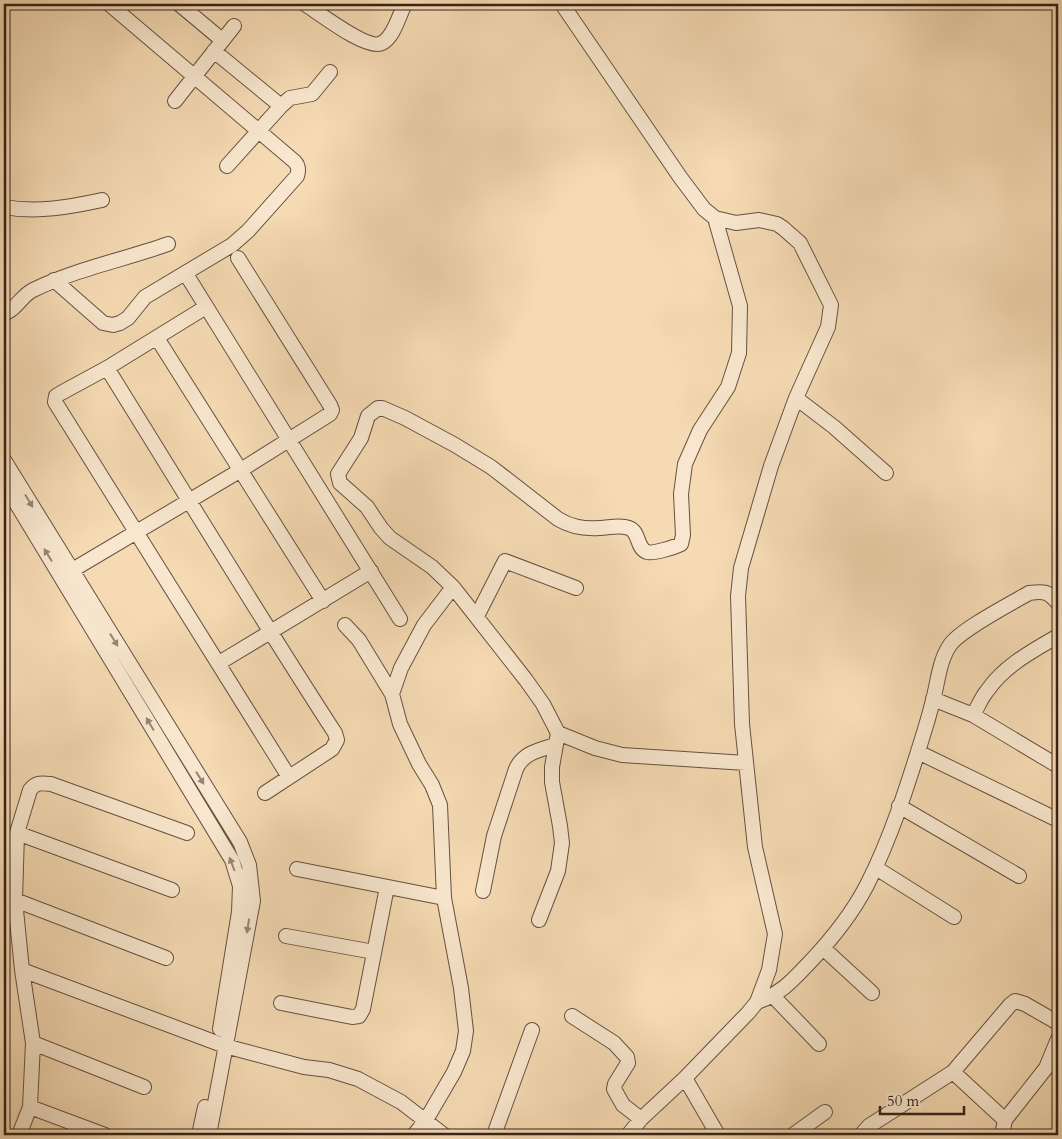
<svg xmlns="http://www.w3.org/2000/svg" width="1062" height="1139" font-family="Cardo,serif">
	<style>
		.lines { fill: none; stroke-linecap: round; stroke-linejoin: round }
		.minor-casing { stroke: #665140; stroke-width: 16 }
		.minor { stroke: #f8e7ce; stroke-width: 14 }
		.oneway { fill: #978574 }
	</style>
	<rect width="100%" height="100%" fill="#f5dab3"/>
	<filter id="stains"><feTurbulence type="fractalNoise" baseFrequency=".004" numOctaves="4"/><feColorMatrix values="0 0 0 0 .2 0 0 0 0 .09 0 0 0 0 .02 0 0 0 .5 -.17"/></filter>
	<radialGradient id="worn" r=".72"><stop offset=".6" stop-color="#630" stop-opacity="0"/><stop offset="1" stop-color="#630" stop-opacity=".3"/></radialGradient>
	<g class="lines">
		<defs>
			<path id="minor" d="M179,4l43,36
				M305,4c14,9 63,47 77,39 12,-6 17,-28 23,-39
				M562,4l118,173 24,32 11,9 21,5 23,-3 18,4 6,4 17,15 31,62 -3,22 -32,71 -25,68 -30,102 -3,28 4,128 13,123 20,87 -6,36 -12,32 -9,11 -63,65 -44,41 -13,16
				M214,51l67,55
				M175,101l59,-75
				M227,166l54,-60 9,-8 22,-4 18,-22
				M4,207c33,6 66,0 98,-7
				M186,274l214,345
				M54,280l49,43 10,2 7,-2 8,-5 17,-21 87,-52 16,-14 49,-55c2,-6 2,-10 -3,-15l-185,-157
				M206,307l-99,61 -46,25 -5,3 -1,6 234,375
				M4,313c11,-2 18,-18 29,-23 43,-21 90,-30 135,-46
				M157,338l166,263
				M107,368c76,122 150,245 228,365l2,7 -5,9 -67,44
				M796,398l38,29 52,46
				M4,460l236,382 9,23 4,36 -44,234
				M4,483l228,377 8,26 -1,26 -19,117
				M64,575l177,-105 89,-56 2,-4 -2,-5 -92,-147
				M477,616l28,-55 71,27
				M345,625l14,15 33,54
				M219,663l152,-92
				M933,699l40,16 85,51
				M973,715c5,-8 8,-17 14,-24 17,-25 45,-40 71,-55
				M558,733l37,15 27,7 124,8
				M918,752l140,68
				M899,806l120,70
				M17,833l155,57
				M876,868l78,49
				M297,869l147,29
				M483,891l11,-55 22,-67c7,-16 23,-19 39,-24
				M15,900l151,58
				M539,920l19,-49 4,-28 -2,-17 -8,-44v-15l6,-34 -15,-29 -17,-24 -73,-93 -21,-20 -42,-29 -9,-10 -14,-21 -27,-24 -2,-9 23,-36 7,-22 10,-8h4l23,10 50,27 36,22 67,52c13,8 25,10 41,9 10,0 20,-4 30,0 11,4 7,20 18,24 6,2 28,-5 34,-8l2,-9 -2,-41 4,-30 15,-34 28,-43 11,-34 1,-47 -25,-88
				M286,936l88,16
				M823,948l49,45
				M22,970l203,76 79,21 25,3 29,9 43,23 43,33
				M773,996l46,48
				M757,1002c25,-9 35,-21 53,-40 21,-22 43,-50 57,-77 25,-49 42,-104 58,-156 3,-10 6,-20 8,-29 5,-18 6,-39 17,-55 10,-15 60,-41 79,-52 15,-2 19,-2 29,10
				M281,1003l71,14 7,-1 4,-7 24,-122
				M572,1016l42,27 13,14 1,6 -13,21 -1,5 9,16 18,14
				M33,1043l111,44
				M953,1072l52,48
				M685,1078l33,57
				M30,1107l75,28
				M19,1135l11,-28 3,-64 -11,-73 -7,-70 2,-67 13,-43c6,-8 11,-7 21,-6l136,49
				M199,1135l6,-28
				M414,1135l12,-15 28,-48 9,-21 3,-20 -5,-43 -17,-90 -4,-93 -8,-20 -13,-21 -19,-40 -8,-30 9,-26 23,-43 29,-38
				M494,1135l38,-105
				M793,1135l32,-23
				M861,1135l8,-9 84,-54 57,-67 5,-4 10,3 33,19
				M1002,1135l3,-15 41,-52 12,-29"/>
		</defs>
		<use href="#minor" class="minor-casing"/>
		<use href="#minor" class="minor"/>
	</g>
	<defs><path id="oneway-solid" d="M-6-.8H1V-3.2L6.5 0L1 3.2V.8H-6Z" transform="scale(1.25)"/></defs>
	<g class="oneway">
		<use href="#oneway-solid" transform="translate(29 501) rotate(59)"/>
		<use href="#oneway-solid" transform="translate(48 555) rotate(-122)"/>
		<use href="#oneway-solid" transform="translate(114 640) rotate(58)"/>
		<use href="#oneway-solid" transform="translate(150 724) rotate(-121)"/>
		<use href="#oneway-solid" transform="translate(200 778) rotate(58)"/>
		<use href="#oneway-solid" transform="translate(232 864) rotate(-111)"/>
		<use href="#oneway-solid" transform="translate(248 926) rotate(99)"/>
	</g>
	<rect width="1062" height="1139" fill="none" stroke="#f5dab3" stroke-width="20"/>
	<rect x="5" y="5" width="1052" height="1129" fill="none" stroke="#36231a" stroke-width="2.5"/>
	<rect x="10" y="10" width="1042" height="1119" fill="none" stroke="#36231a"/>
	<path d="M880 1106v8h84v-8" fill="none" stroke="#36231a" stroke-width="2.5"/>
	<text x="887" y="1106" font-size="15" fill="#36231a" stroke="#f8e7ce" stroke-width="4" paint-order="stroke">50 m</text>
	<rect width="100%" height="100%" filter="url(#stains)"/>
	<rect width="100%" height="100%" fill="url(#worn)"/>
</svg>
